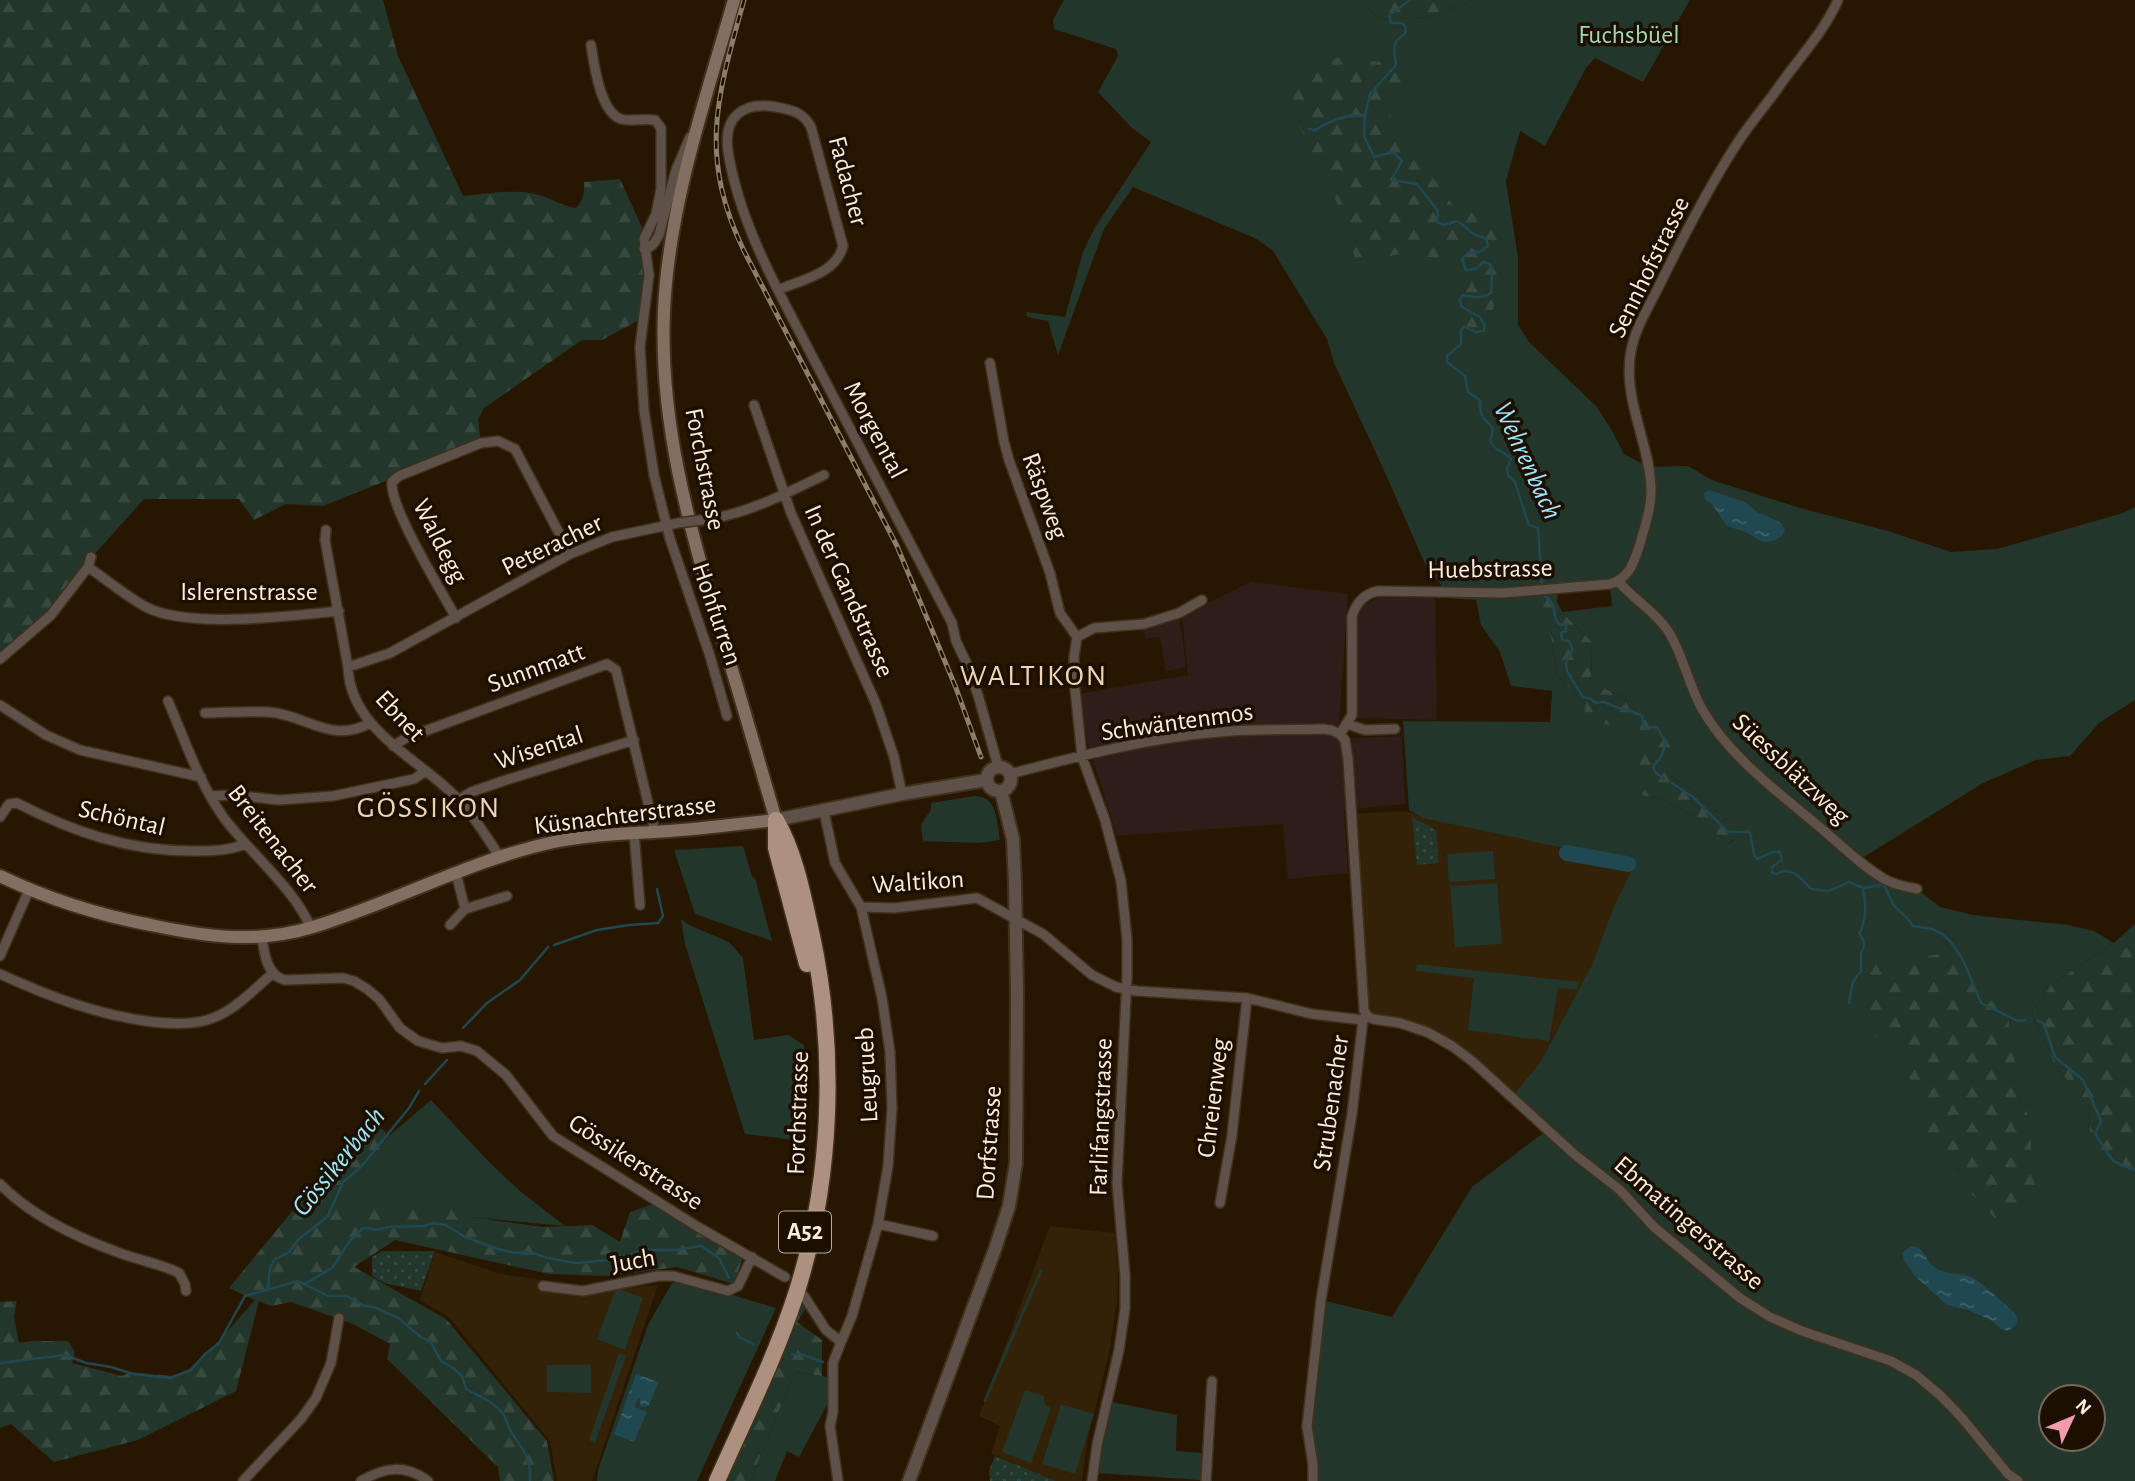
<svg xmlns="http://www.w3.org/2000/svg" width="2135" height="1481" font-family="'Alegreya Sans',sans-serif">
	<style>
		.commercial { fill: #2f1d19 }
		.built { fill: #332208 }
		.green { fill: #22362b; fill-rule: evenodd }
		.forest { fill: url(#forest-firs) }
		.park { fill: url(#park-dots) }
		.water { fill: url(#water-ripples) }
		.lines { fill: none; stroke-linecap: round; stroke-linejoin: round }
		.stream { stroke: #204851; stroke-width: 2.5 }
		.river { stroke: #204851; stroke-width: 16 }
		.minor-casing { stroke: #41311b; stroke-width: 12 }
		.tertiary-casing { stroke: #41311b; stroke-width: 16 }
		.secondary-casing { stroke: #41311b; stroke-width: 16 }
		.trunk-casing { stroke: #41311b; stroke-width: 19 }
		.minor { stroke: #5e5149; stroke-width: 9 }
		.tertiary { stroke: #5e5149; stroke-width: 12 }
		.secondary { stroke: #836f62; stroke-width: 12 }
		.trunk { stroke: #ae907f; stroke-width: 16 }
		.rail-casing { stroke: #8d7e6b; stroke-width: 5 }
		.rail { stroke: #1c0f00; stroke-width: 2.5; stroke-dasharray: 8; stroke-linecap: butt }
		.minor-bridge-casing { stroke: #41311b; stroke-width: 12; stroke-linecap: butt }
		.minor-bridge { stroke: #5e5149; stroke-width: 9 }
		.labels { text-anchor: middle; dominant-baseline: central; stroke-width: 7; stroke-linejoin: round; paint-order: stroke }
		.shield { fill: #1c0f00; stroke: #b7aa9b; stroke-width: 2 }
		.shield-label { font-size: 24px; font-weight: bold; fill: #f9eddd }
		.park-label { font-size: 26px; fill: #9dd9b8; stroke: #1c0f00 }
		.street-label { font-size: 26px; fill: #f9eddd; stroke: #1c0f00 }
		.water-label { font-size: 28px; font-style: italic; fill: #9be6f8; stroke: #1c0f00 }
		.quarter-label { font-size: 30px; letter-spacing: 2px; fill: #ecd4b5; stroke: #1c0f00 }
	</style>
	<defs>
		<pattern id="forest-firs" width="22" height="20" patternUnits="userSpaceOnUse" patternTransform="scale(1.75)"><rect width="22" height="20" fill="#22362b"/><path d="M5 1l3.5 6h-7zM16 11l3.5 6h-7z" fill="#384a3f"/></pattern>
		<pattern id="park-dots" width="8" height="8" patternUnits="userSpaceOnUse" patternTransform="scale(1.75)"><rect width="8" height="8" fill="#22362b"/><path d="M2 2h.1M6 6h.1" fill="none" stroke="#384a3f" stroke-width="1.8" stroke-linecap="round"/></pattern>
		<pattern id="water-ripples" width="26" height="14" patternUnits="userSpaceOnUse" patternTransform="scale(1.75)"><rect width="26" height="14" fill="#204851"/><path d="M2 4q2-2 4 0t4 0M15 11q2-2 4 0t4 0" fill="none" stroke="#41636a"/></pattern>
	</defs>
	<rect width="100%" height="100%" fill="#281700"/>
	<path class="commercial" d="M1251,582l97,12 -10,145 64,-3 3,68 -61,6 4,63 -60,6 -5,-55 -166,12 -30,-96 -7,-46 108,-19 -6,-59z
		M1380,596l55,2 2,122 -79,-2v-103l7,-11z
		M1179,613l7,54 -20,4 -6,-34 -15,2 -1,-15z"/>
	<path class="built" d="M1405,811l230,52 -42,101 -52,97 -29,36 -40,-36 -45,-29 -60,-16 -16,-202z
		M1050,1226l65,7 3,45 -1,25 -9,55 -20,79 -6,44h-26l-65,-27 9,-28 -21,-10z
		M435,1252l66,22 105,16 52,-5 -66,196h-35l-7,-40 -101,-124 -29,-17z"/>
	<path class="green" d="M1064,0h295l21,20 48,-3 45,-17h217l-47,82 -48,-24 -9,10 -41,78 -25,-15 -14,50 12,76v68l11,17 67,64 15,23 13,25 24,13 40,-1 24,14 88,28 88,23 63,21 46,-3 126,-36 12,-6v193l-36,23 -29,33 -34,4 -53,23 -124,77 30,21 28,8 23,18 33,8 95,10 26,6 20,12 -62,41 -20,29 22,50 35,44 1,27 39,33 6,7v307h-822l-6,-55 14,-126 71,17 80,-130 75,-57 -35,-33 29,-36 52,-98 20,-54 22,-46 -212,-45 -14,-8 -6,-89 147,1 2,-31 -41,-5 -11,-34 -19,-27 -5,-25 -47,-3v-3l18,-2 -21,-26 -43,-98 -49,-105 -7,-24 -54,-88 -16,-12 -124,-52 -29,42 -46,126 -10,-34 -21,-4 -1,-5 39,5 18,-65 11,-23 57,-87 -19,-14 -34,-36 20,-36 -2,-7 -62,-20 -1,-9zM1610,585l2,21 -50,6 30,30 -1,40 43,21 33,70 31,21 25,24 22,9 -16,17 -30,-24 -35,-21 -24,-4v-69l-55,-22 -28,-29 -6,-38 -12,-46zM2051,1397h42v42h-42z
		M974,796c24,0 23,26 26,44l-21,3 -56,-2 -2,-17 10,-14v-7z
		M743,846l9,31 3,1 17,63 -77,-27 -21,-64z
		M1493,851l2,28 -46,3 -2,-28z
		M1497,883l5,61 -47,3 -5,-61z
		M681,919l8,6 40,17 14,16 11,82 34,-5 16,10 2,47 -2,49 -59,-7 -60,-190z
		M1417,964l162,18 -2,8 -19,-2 -9,53 -81,-11 6,-52 -58,-7z
		M431,1100l59,63 30,28 45,35 -96,-9 -132,-7 52,-74z
		M1040,1269l3,1 -57,132 -3,-1z
		M686,1281l90,27 -79,173h-100l1,-11 50,-145 24,-42z
		M616,1288l27,10 -18,52 -28,-11z
		M619,1353l7,3 -31,87 -6,-3z
		M547,1365h44v28l-44,-1z
		M795,1372l33,5v26l-29,54 -12,-6 -12,30h-25z
		M1025,1390l19,6 1,8 6,4 -20,55 -29,-11z
		M1112,1402l65,13 -1,36 26,2 -1,27 -104,-7z
		M1061,1404l33,10 -19,60 -33,-10z"/>
	<path class="forest" d="M0,0h383l15,56 65,140c23,-2 49,-7 72,-2 15,3 26,12 41,14 7,-5 9,-18 8,-26l36,-3 25,55 2,29 -4,55 -41,22h-20l-98,68 -6,11 3,24 -158,63 -37,-2 -32,16 -15,-21h-95l-52,58 -41,58 -51,44z
		M1359,0h114l-45,17 -48,3z
		M1404,57v23l-13,30 -1,17 34,39 28,38 50,22 3,35 -17,68 -7,6h-8l-12,-13 3,-6 -8,-19 12,-15 -10,-19 -52,-10 -50,9 -14,-49 -50,-102 1,-20 19,-20 24,-13 47,4z
		M1559,589l-2,12 5,11 30,30 -1,40 43,21 45,31 -12,39 31,21 25,24 23,9 -18,17 -29,-24 -35,-21 -24,-4v-69l-56,-3 1,-19 -28,-29 -6,-38 -9,-20 -3,-26z
		M2135,924v250l-6,-7 -22,-2 -17,-31 -1,-27 -35,-44 -22,-50 20,-29 62,-41z
		M1952,952l15,6 19,39 22,17 4,36 17,72 6,69 -17,23 -23,4 -66,-67 -9,-52 -24,-48 -25,-19c-6,-28 -9,-46 5,-73h36z
		M374,1121l15,15 -51,74 123,-9 8,16 74,10 49,-2 28,17 10,-30 23,-8 90,53 -9,27 -57,-17 -66,9 -62,-2 -154,-34 -41,27 92,52 101,122 7,40h-54l-2,-14 -111,-108 3,-15 -37,-20 -62,-22 -20,4 -12,-5 -23,90 -98,49 -84,22 -43,-38 -11,4v-126l17,-1 -3,16 5,26 12,-2h37l7,11 -3,11 50,13 9,-4 39,4 17,-5 30,-28 38,-43 -26,-12 125,-152z
		M801,1298l6,9 -10,15 25,18v36l-27,-4 -45,109h-27z"/>
	<path class="park" d="M1412,817l24,13 3,33 -22,2z
		M382,1251h53l-14,40 -37,-8 -12,-7v-19z
		M995,1456l61,25h-66l-1,-10z"/>
	<path class="water" d="M1709,490l36,12 12,10 23,10 5,7 -2,6c-21,15 -22,3 -41,-4 -6,-3 -11,-2 -16,-7 -9,-9 -8,-17 -21,-25l-1,-6z
		M1911,1246c13,0 14,14 23,21 11,8 25,5 37,10 6,2 35,28 42,34l5,7 -1,6 -9,7 -7,-2 -9,-8 -23,-11 -22,-5 -31,-28 -12,-17 -2,-7z
		M636,1374l23,8 -10,23 -3,2 -6,-1v-8l-4,3 -1,6 12,5 -13,30 -20,-8z"/>
	<g class="lines">
		<path class="stream" d="M1410,0l-21,15 2,8h11l4,4 -1,7c-14,7 -11,17 -9,31l-26,29 -5,21 -1,21 10,21 19,-5 9,9 -11,19 26,4 21,27 -1,11 7,3 13,-4c14,8 10,13 29,17l2,8 -8,6 -12,1 -6,6 4,11 10,-1 7,-7 7,2 2,11 -1,18c-9,6 -19,4 -29,2l-2,5 2,7 18,10 5,9 -1,5 -9,1 -11,-6 -3,5v13l-14,12v6l18,14 3,16 12,8c0,4 0,9 1,13 4,12 17,10 9,27 6,13 14,10 21,19l-4,10 1,6 7,7 13,41 1,2 9,3 4,59
			M1309,129l7,1c8,-6 23,-12 32,-14 6,-2 10,1 17,-1
			M1544,593c2,6 6,8 9,14 3,7 0,12 7,18l6,-1v7l-5,2 1,7 7,1c7,12 1,11 -3,21l1,9 16,26 8,2 5,4 8,-1c12,7 26,7 38,14l2,12 13,-1 9,16 -5,14 -8,10 3,6 7,5
			M1672,783l21,14 34,34 4,1h19l4,22 3,5 16,-7h7l2,8 -10,7v6l5,1c14,-9 25,5 34,15l18,2 20,-9 14,6 20,-3c6,6 6,14 11,20 6,8 14,12 19,21 7,2 16,1 22,4 25,11 36,50 46,73l37,18 8,-1
			M554,945l43,-15 32,-5 29,-2 5,-7 -6,-27
			M1849,1003c3,-17 1,-19 12,-32v-18l3,-6v-6l-5,-7c8,-14 7,-29 4,-46
			M2037,1020l7,4 11,33 28,23 18,41 -6,13 18,27 22,9
			M463,1028l24,-25 33,-23 28,-33
			M425,1084l22,-24
			M305,1284l27,-16 17,-26 13,-13 5,-1 9,2 13,-3 35,-1 9,-3 13,2 19,12 33,12 17,4 16,-1 16,6 29,5 34,-3 8,-4h10l14,-6h33l26,-4 18,12 10,20
			M268,1288l2,-20 5,-9 13,-6 10,-13 30,-24 15,-34 18,-15 48,-59 10,-17
			M737,1333l2,4 14,7
			M792,1354l11,1 20,7
			M0,1363l65,-8 21,8 25,4 22,7 37,4 21,-8 14,-16 14,-11 26,-47 53,-15 30,15h19l17,10 10,1 24,11 23,19 10,5 10,19 12,7 9,8 4,13c13,7 28,13 37,25 3,4 5,11 7,16 12,20 22,26 20,51
			M1019,1481h1"/>
		<path class="river" d="M1567,853l61,11"/>
		<defs>
			<path id="minor" d="M591,45c3,19 9,67 30,74 11,3 23,-1 34,1l6,8v61l-5,25 -12,25 5,36 -9,72 4,63 10,65 16,64 40,117 17,60
				M644,249c9,-2 11,-7 15,-14l17,-65 14,-33
				M778,290c23,-10 58,-16 65,-44l-32,-119c-8,-15 -19,-17 -35,-20 -33,-6 -53,10 -48,44 10,64 41,123 71,180l153,292 4,18 10,21 12,33 20,71
				M990,363l14,79 5,18 41,113 10,40 17,24
				M754,405l37,108 85,191 18,53 8,37
				M710,519c41,-7 77,-26 114,-44
				M326,530l-1,10 23,127c2,64 73,92 111,133 16,17 28,38 41,57
				M88,567c19,13 38,29 58,40 42,22 145,9 193,4
				M1619,582c15,18 36,29 49,49 15,23 20,53 34,78 27,48 80,86 121,121 20,17 40,37 63,50 10,5 20,7 31,9
				M456,618c-14,-26 -67,-112 -64,-136l7,-6 82,-33 17,-2 17,8 55,105
				M1077,637l-3,20 1,32 7,68 23,63 16,61 6,58v37l-10,207 8,92v34l-6,41 -22,95 -5,36
				M1077,637l17,-9 50,-4 35,-11 23,-13
				M0,659l51,-44 37,-48 3,-10
				M348,667l42,-14 180,-99 42,-17 66,-14
				M168,701c17,39 31,82 56,117 26,35 70,70 87,110
				M0,705l46,30 34,15 121,27
				M205,713c22,0 51,-3 71,0 35,6 58,30 94,10
				M1347,724l18,6 30,-1
				M1340,734l12,-19v-99c5,-14 12,-22 26,-25l125,2 107,-9c20,-6 24,-22 30,-40 5,-19 12,-37 11,-57 -2,-46 -29,-89 -20,-136 4,-22 17,-43 27,-63 24,-49 52,-104 82,-149 12,-18 26,-34 38,-51 20,-29 46,-56 60,-88
				M393,746l13,-8 201,-74 9,6 39,162
				M1010,774c72,-19 147,-38 222,-43 30,-2 61,-1 91,-2l8,1 9,4
				M211,796l21,-1 47,5 54,-4 81,-17 12,-8
				M459,800l12,-8 32,-11 131,-41
				M824,811l11,52 26,44 21,91 8,54 2,56 -4,58 -10,58 -26,92 -11,26
				M0,817l9,-13 8,-1c56,29 112,48 175,48 19,0 36,0 53,-7
				M634,833l6,72
				M861,907l34,1 82,-10 66,36 49,41 24,12 21,4 110,7 65,16 51,6
				M465,909l42,-13
				M450,925l15,-16 -9,-36
				M262,937c2,16 5,39 23,43l58,-2 11,3 13,8 12,10 21,29 18,13 24,7 19,-2 16,5 29,24 47,61 145,91 87,50
				M0,956l29,-66
				M0,974c51,23 97,41 153,48 18,2 37,3 54,-2 25,-7 45,-29 65,-46
				M1367,1016l6,3 27,4 27,9 25,14 20,15 102,93 46,36 34,37 86,71 30,19 32,14 89,30 25,14 25,21 21,22 46,56 10,7
				M0,1184c31,32 76,53 117,68 20,8 42,11 62,21l6,11 1,7
				M1220,1203l12,-68 15,-137
				M878,1224l55,12
				M543,1286l40,5 75,-15h15l55,15 10,-5 14,-29
				M804,1296l22,34 15,12 -8,21v49l-3,14 8,55
				M243,1481l58,-62 15,-21 15,-35 8,-45
				M361,1481c24,-14 44,-17 67,0
				M1206,1481l6,-100
				M1313,1481v-16l-6,-39 14,-126 31,-186 11,-94 4,-4 -3,-6 -16,-251 -3,-19 -5,-6"/>
			<path id="tertiary" d="M987 779a12 12 0 1 1 24 0a12 12 0 1 1-24 0Z
				M776,820l126,-26 84,-14
				M909,1481l86,-232 14,-43 7,-43 1,-170 -2,-110 -2,-44 -12,-48"/>
			<path id="secondary" d="M0,876c48,23 98,39 151,49 56,12 106,19 162,2 82,-25 157,-67 241,-85 33,-7 67,-8 100,-10 41,-2 81,-8 122,-12 -18,-61 -35,-122 -54,-183 -32,-109 -63,-212 -58,-327 5,-106 41,-209 70,-310"/>
			<path id="trunk" d="M776,823v25l31,116
				M717,1481c27,-61 58,-122 79,-187 36,-113 41,-241 16,-358 -9,-40 -16,-81 -36,-116"/>
		</defs>
		<use href="#minor" class="minor-casing"/>
		<use href="#tertiary" class="tertiary-casing"/>
		<use href="#secondary" class="secondary-casing"/>
		<use href="#trunk" class="trunk-casing"/>
		<use href="#minor" class="minor"/>
		<use href="#tertiary" class="tertiary"/>
		<use href="#secondary" class="secondary"/>
		<use href="#trunk" class="trunk"/>
		<defs>
			<path id="rail" d="M744,0c-27,97 -46,155 0,251l153,295 59,142 25,69"/>
		</defs>
		<use href="#rail" class="rail-casing"/>
		<use href="#rail" class="rail"/>
		<defs>
			<path id="minor-bridge" d="M678,523l32,-4"/>
		</defs>
		<use href="#minor-bridge" class="minor-bridge-casing"/>
		<use href="#minor-bridge" class="minor-bridge"/>
	</g>
	<g class="labels">
		<rect class="shield" x="779" y="1211.5" width="52" height="41" rx="5"/>
		<g class="shield-label">
			<text x="805" y="1232">A52</text>
		</g>
		<g class="park-label">
			<text x="1629" y="35">Fuchsbüel</text>
		</g>
		<g class="street-label">
			<text transform="translate(848 181) rotate(75)">Fadacher</text>
			<text transform="translate(1649 267) rotate(-64)">Sennhofstrasse</text>
			<text transform="translate(875 430) rotate(62)">Morgental</text>
			<text transform="translate(705 469) rotate(79)">Forchstrasse</text>
			<text transform="translate(1045 496) rotate(70)">Räspweg</text>
			<text transform="translate(440 541) rotate(63)">Waldegg</text>
			<text transform="translate(552 545) rotate(-26)">Peteracher</text>
			<text transform="translate(1490 569) rotate(-1)">Huebstrasse</text>
			<text transform="translate(849 591) rotate(66)">In der Gandstrasse</text>
			<text x="249" y="592">Islerenstrasse</text>
			<text transform="translate(717 614) rotate(71)">Hohfurren</text>
			<text transform="translate(536 668) rotate(-20)">Sunnmatt</text>
			<text transform="translate(400 716) rotate(47)">Ebnet</text>
			<text transform="translate(1177 722) rotate(-8)">Schwäntenmos</text>
			<text transform="translate(539 748) rotate(-18)">Wisental</text>
			<text transform="translate(1791 769) rotate(43)">Süessblätzweg</text>
			<text transform="translate(625 815) rotate(-7)">Küsnachterstrasse</text>
			<text transform="translate(122 818) rotate(13)">Schöntal</text>
			<text transform="translate(273 839) rotate(52)">Breitenacher</text>
			<text transform="translate(918 882) rotate(-4)">Waltikon</text>
			<text transform="translate(867 1075) rotate(-93)">Leugrueb</text>
			<text transform="translate(1213 1098) rotate(-83)">Chreienweg</text>
			<text transform="translate(1331 1103) rotate(-82)">Strubenacher</text>
			<text transform="translate(798 1113) rotate(-88)">Forchstrasse</text>
			<text transform="translate(1101 1117) rotate(-88)">Farlifangstrasse</text>
			<text transform="translate(989 1143) rotate(-86)">Dorfstrasse</text>
			<text transform="translate(636 1162) rotate(33)">Gössikerstrasse</text>
			<text transform="translate(1689 1223) rotate(41)">Ebmatingerstrasse</text>
			<text transform="translate(633 1261) rotate(-10)">Juch</text>
		</g>
		<g class="water-label">
			<text transform="translate(1527 461) rotate(65)">Wehrenbach</text>
			<text transform="translate(339 1162) rotate(-51)">Gössikerbach</text>
		</g>
		<g class="quarter-label">
			<text x="1034" y="676">WALTIKON</text>
			<text x="429" y="808">GÖSSIKON</text>
		</g>
	</g>
	<g transform="translate(2072 1418) rotate(46)"><circle r="33" fill="#1c0f00" stroke="#746858" stroke-width="2"/>
	<path d="M0-5L12 26L0 18L-12 26Z" fill="#f29aae"/>
	<text y="-10" font-size="19" font-weight="bold" text-anchor="middle" fill="#f9eddd">N</text>
	</g>
</svg>
